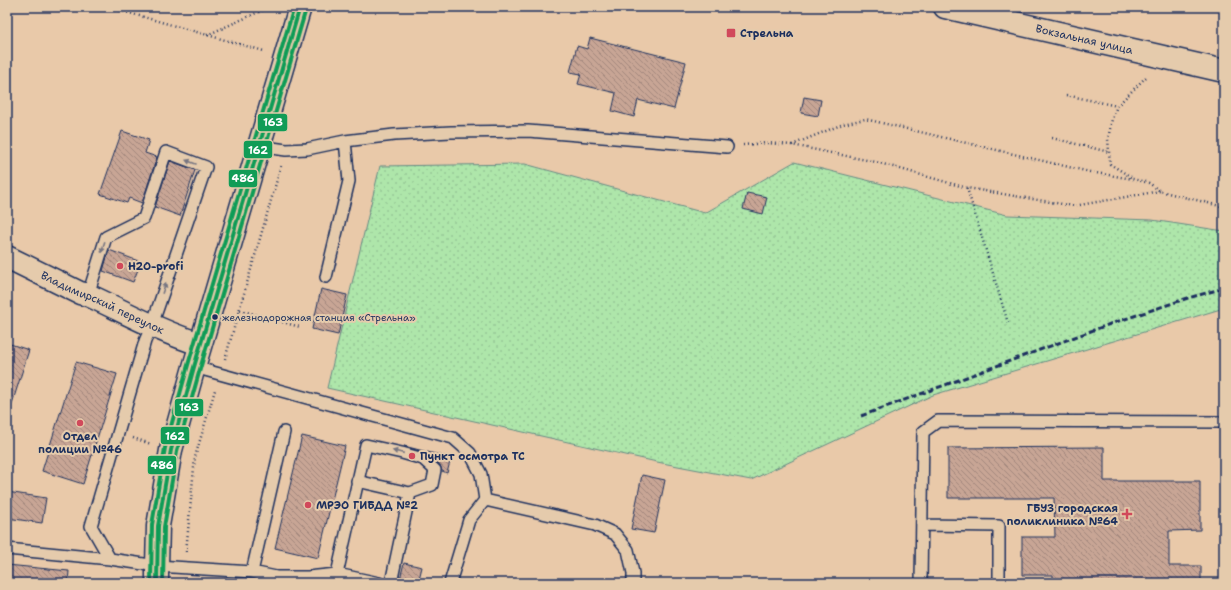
<svg xmlns="http://www.w3.org/2000/svg" width="1231" height="590" font-family="'Shantell Sans',sans-serif">
	<style>
		.grass { fill: url(#grass-dots); stroke: #648a84 }
		.building { fill: url(#building-back-hatch); stroke: #1b2f5e }
		.lines { fill: none; stroke-linecap: round; stroke-linejoin: round }
		.lane-casing { stroke: #1b2f5e; stroke-width: 14 }
		.street-casing { stroke: #1b2f5e; stroke-width: 25 }
		.secondary-casing { stroke: #1b2f5e; stroke-width: 25 }
		.path { stroke: #1b2f5e; stroke-width: 2.5; stroke-dasharray: 1 3; stroke-linecap: butt }
		.lane { stroke: #e5cbac; stroke-width: 11 }
		.street { stroke: #e5cbac; stroke-width: 22 }
		.secondary { stroke: #e5cbac; stroke-width: 22 }
		.rail { stroke: #1b2f5e; stroke-width: 3; stroke-dasharray: 6 3; stroke-linecap: butt }
		.bus-1-casing { stroke: #e5cbac; stroke-width: 7 }
		.bus-2-casing { stroke: #e5cbac; stroke-width: 7 }
		.bus-3-casing { stroke: #e5cbac; stroke-width: 7 }
		.bus-1 { stroke: #119c56; stroke-width: 4 }
		.bus-2 { stroke: #119c56; stroke-width: 4 }
		.bus-3 { stroke: #119c56; stroke-width: 4 }
		.oneway { fill: #767581 }
		.poi-dot { fill: #d1495b; stroke: #e5cbac; stroke-width: 1.5 }
		.bus-dot { fill: #1b2f5e; stroke: #e5cbac; stroke-width: 1.5 }
		.labels { text-anchor: middle; dominant-baseline: central; stroke-width: 4; stroke-linejoin: round; paint-order: stroke }
		.bus-label { font-size: 10px; fill: #1b2f5e; stroke: #e5cbac; text-anchor: start }
		.poi-label { font-size: 11px; font-weight: bold; fill: #1b2f5e; stroke: #e5cbac; text-anchor: start }
		.street-label { font-size: 11px; fill: #1b2f5e; stroke: #e5cbac }
		.line-badge { stroke: #e5cbac; stroke-width: 1.5 }
		.badge-label { font-size: 11px; text-anchor: middle; font-weight: bold; fill: #fff }
	</style>
	<defs>
		<pattern id="grass-dots" width="8" height="8" patternUnits="userSpaceOnUse"><rect width="8" height="8" fill="#aee6aa"/><path d="M2 2h.1M6 6h.1" fill="none" stroke="#95c695" stroke-width="1.8" stroke-linecap="round"/></pattern>
		<pattern id="building-back-hatch" width="6" height="6" patternUnits="userSpaceOnUse"><rect width="6" height="6" fill="#c8a595"/><path d="M-1 5l2 2M0 0l6 6M5-1l2 2" fill="none" stroke="#a2877d"/></pattern>
	</defs>
	<rect width="100%" height="100%" fill="#e9c9a9"/>
	<filter id="ink" filterUnits="userSpaceOnUse"><feTurbulence type="fractalNoise" baseFrequency=".025" numOctaves="2"/><feDisplacementMap in="SourceGraphic" scale="8" xChannelSelector="R" yChannelSelector="G"/><feConvolveMatrix kernelMatrix="1 2 1 2 8 2 1 2 1" color-interpolation-filters="sRGB"/></filter>
	<g filter="url(#ink)">
		<path class="grass" d="M794,162l213,53 145,5 72,11v77l-291,87 -182,85 -94,-18 -330,-74 53,-222 145,-2 180,49z"/>
		<path class="building" d="M590,38l96,24 -12,47 -36,-9 -4,17 -22,-6 4,-18 -38,-9 3,-10 -11,-2 7,-26 10,3z
			M804,97l17,3 -3,16 -17,-3z
			M122,131l27,9 -4,13 12,4 -15,46 -13,-5 -2,5 -27,-9z
			M170,161l25,9 -15,46 -25,-9z
			M747,193l20,4 -4,17 -20,-5z
			M109,250l32,12 -8,20 -30,-11z
			M321,289l26,6 -9,40 -26,-6z
			M7,343l22,7 -18,57h-4z
			M76,362l41,12 -34,110 -41,-13z
			M302,436l43,10 -27,112 -43,-10z
			M404,446l47,12 -4,15 -5,-2 -2,-6 -13,-11z
			M1104,447v34h96v49l-31,1v35h32v17h-148v-8h-31v-38h33l-1,-39h-106v-50z
			M642,475l23,5 -11,53 -23,-4z
			M7,492l39,6 -4,25 -35,-5z
			M404,563l18,4 -4,16h-19z
			M7,565l62,6 -1,12h-61z"/>
		<g class="lines">
			<defs>
				<path id="lane" d="M259,146l27,4 21,-1 38,-8 49,-6 57,-3 77,-1 199,16
					M326,277l23,-96 -4,-40
					M88,295l18,-58 38,-19 22,-66 40,15 -54,158 -7,16 -54,185 19,33
					M194,367l259,71 17,15 11,21 4,26 -16,20 -19,63
					M485,500l110,25 20,9 13,16 5,23v10
					M922,525l77,1v57
					M7,549l103,10 47,7 95,6 24,5h32l29,-3 42,9
					M252,572l32,-140
					M337,574l29,-129 36,8 21,6 12,11 -3,15 -22,8 -53,-12
					M391,583l19,-90
					M921,583l2,-151 15,-11 286,1"/>
				<g id="street">
					<path id="s1" d="M945,7l279,64"/>
					<path id="s2" d="M7,257l73,36 8,2c37,17 73,37 112,49"/>
				</g>
				<path id="secondary" d="M157,583v-17l1,-40 13,-76 23,-83 106,-360"/>
			</defs>
			<use href="#lane" class="lane-casing"/>
			<use href="#street" class="street-casing"/>
			<use href="#secondary" class="secondary-casing"/>
			<path class="path" d="M108,7l156,44
				M207,35l63,-28
				M1066,95l51,11
				M1052,138l57,14
				M743,145l24,-2 25,2 84,17 91,26 107,18 86,-15
				M792,145l51,-21 22,-5 225,53 43,7 16,4 11,8 64,16
				M1131,177l-21,-13 -2,-25 4,-20 5,-13 30,-30
				M967,188l41,135
				M240,310l60,17
				M225,359l56,-193
				M133,438l18,6
				M186,552l9,-95 20,-67"/>
			<use href="#lane" class="lane"/>
			<use href="#street" class="street"/>
			<use href="#secondary" class="secondary"/>
			<path class="rail" d="M861,416l249,-92 78,-26 36,-10"/>
			<defs>
				<path id="bus-1" d="M157,583l1,-57 13,-76 23,-83 106,-360"/>
				<path id="bus-2" d="M163,583l1,-56 13,-76 23,-82 106,-360"/>
				<path id="bus-3" d="M151,583l1,-58 13,-77 23,-83 106,-358"/>
			</defs>
			<use href="#bus-1" class="bus-1-casing"/>
			<use href="#bus-2" class="bus-2-casing"/>
			<use href="#bus-3" class="bus-3-casing"/>
			<use href="#bus-1" class="bus-1"/>
			<use href="#bus-2" class="bus-2"/>
			<use href="#bus-3" class="bus-3"/>
		</g>
		<defs><path id="oneway-solid" d="M-6-.8H1V-3.2L6.5 0L1 3.2V.8H-6Z"/></defs>
		<g class="oneway">
			<use href="#oneway-solid" transform="translate(191 162) rotate(-159)"/>
			<use href="#oneway-solid" transform="translate(103 247) rotate(108)"/>
			<use href="#oneway-solid" transform="translate(164 288) rotate(-71)"/>
			<use href="#oneway-solid" transform="translate(398 452) rotate(-167)"/>
		</g>
	</g>
	<g class="poi-dot">
		<rect x="726" y="28" width="10" height="10" rx="2"/>
		<circle cx="120" cy="266" r="4"/>
		<circle cx="80" cy="423" r="4"/>
		<circle cx="412" cy="456" r="4"/>
		<circle cx="308" cy="505" r="4"/>
		<path d="M1125 508h4v4h4v4h-4v4h-4v-4h-4v-4h4z"/>
	</g>
	<circle class="bus-dot" cx="215" cy="317" r="3.5"/>
	<g class="labels">
		<g class="bus-label">
			<text x="222" y="317">железнодорожная станция «Стрельна»</text>
		</g>
		<g class="poi-label">
			<text x="740" y="33">Стрельна</text>
			<text x="128" y="266">H2O-profi</text>
			<text x="80" y="436" text-anchor="middle">Отдел<tspan x="80" dy="13">полиции №46</tspan></text>
			<text x="420" y="456">Пункт осмотра ТС</text>
			<text x="316" y="505">МРЭО ГИБДД №2</text>
			<text x="1118" y="508" text-anchor="end">ГБУЗ городская<tspan x="1118" dy="13">поликлиника №64</tspan></text>
		</g>
		<g class="street-label">
			<text stroke="none"><textPath href="#s1" startOffset="143">Вокзальная улица</textPath></text>
			<text stroke="none"><textPath href="#s2" startOffset="106">Владимирский переулок</textPath></text>
		</g>
	</g>
	<g class="line-badge">
		<rect x="257" y="113" width="31" height="19" rx="4" fill="#119c56"/>
		<rect x="243" y="140" width="30" height="19" rx="4" fill="#119c56"/>
		<rect x="228" y="169" width="30" height="19" rx="4" fill="#119c56"/>
		<rect x="174" y="398" width="30" height="19" rx="4" fill="#119c56"/>
		<rect x="160" y="426" width="30" height="19" rx="4" fill="#119c56"/>
		<rect x="147" y="455" width="30" height="20" rx="4" fill="#119c56"/>
	</g>
	<g class="badge-label">
		<text x="273" y="126">163</text>
		<text x="258" y="154">162</text>
		<text x="243" y="182">486</text>
		<text x="189" y="411">163</text>
		<text x="175" y="440">162</text>
		<text x="162" y="469">486</text>
	</g>
	<rect width="1231" height="590" fill="none" stroke="#e5cbac" stroke-width="24"/>
	<rect x="12" y="12" width="1207" height="566" fill="none" stroke="#1b2f5e" stroke-width="1.5" filter="url(#ink)"/>
</svg>
